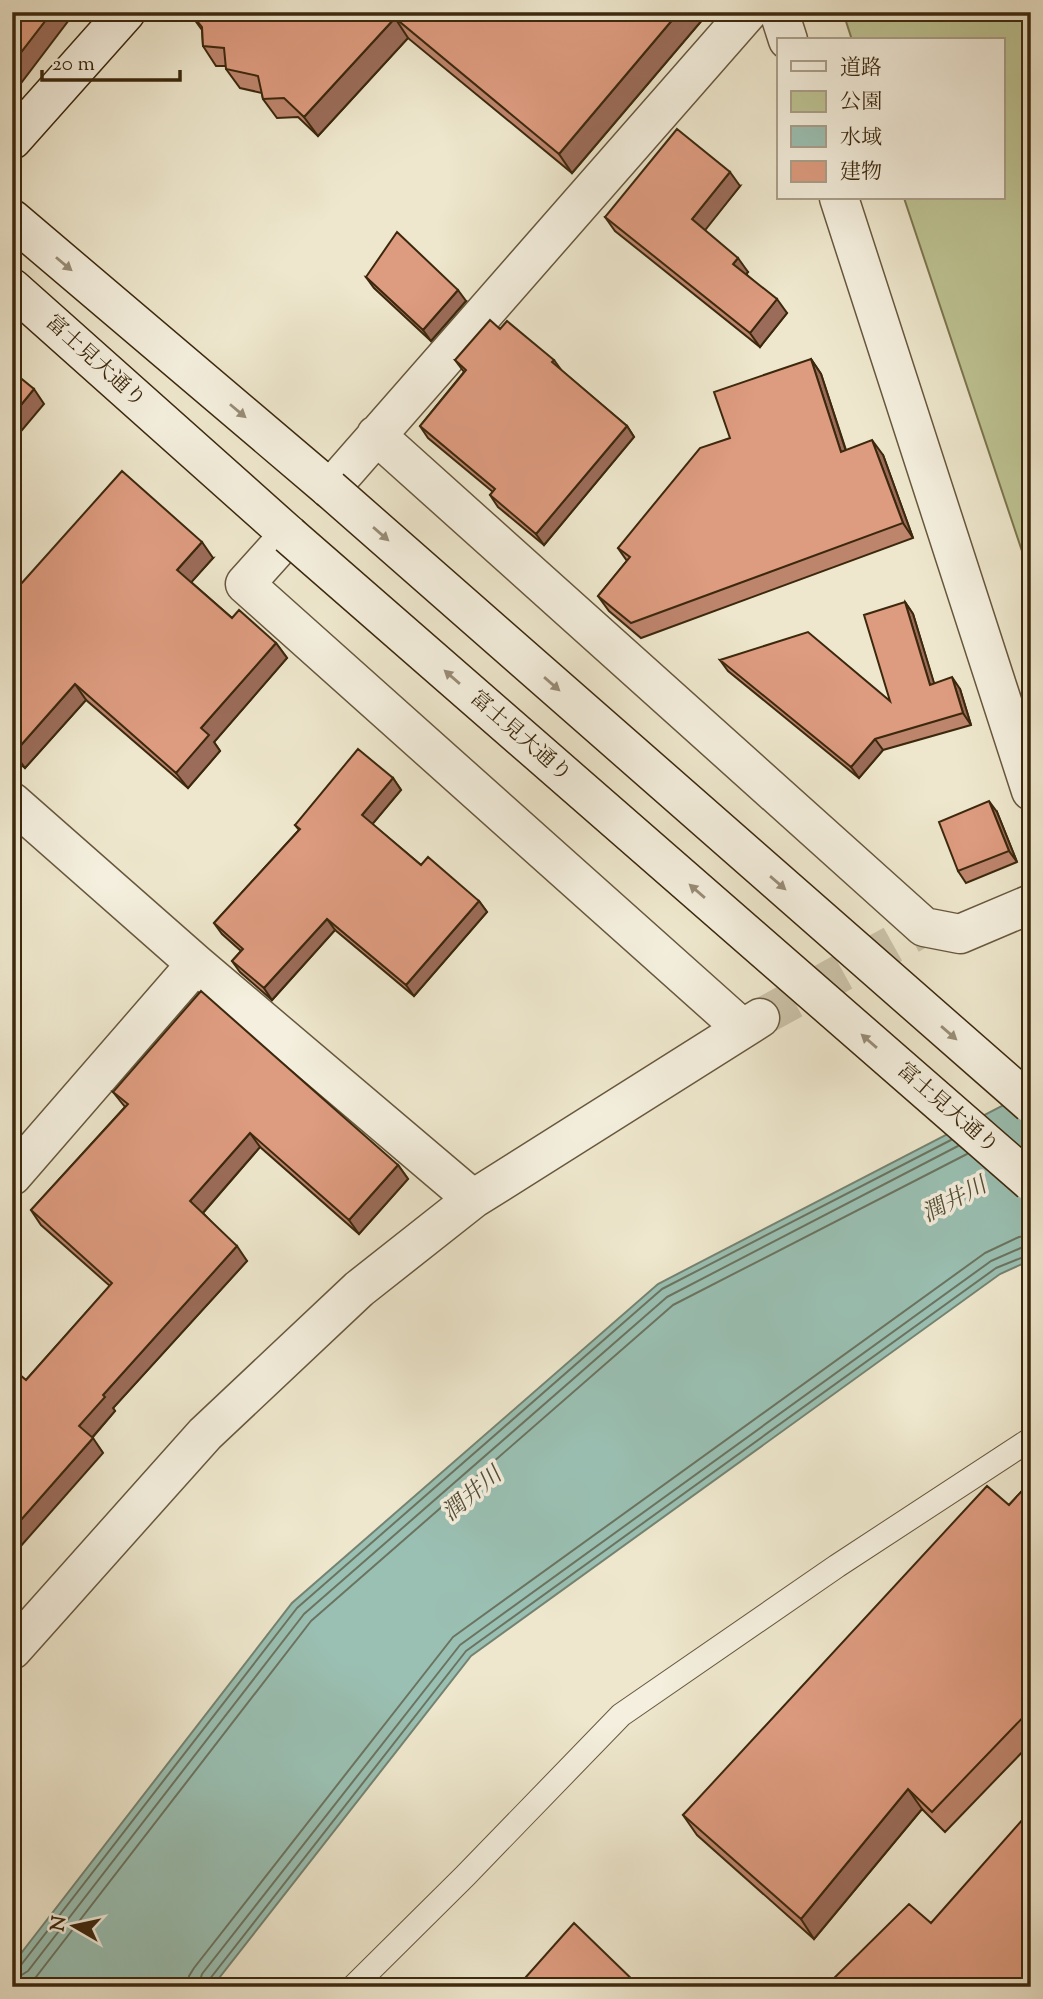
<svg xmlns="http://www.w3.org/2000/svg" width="1043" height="1999" font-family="'Sorts Mill Goudy','Noto Serif JP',serif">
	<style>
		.green { fill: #bec494; stroke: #7d7650; stroke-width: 2 }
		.water { fill: #9ac0b3; stroke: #748371; stroke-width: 2 }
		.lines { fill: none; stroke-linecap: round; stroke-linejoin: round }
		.shore { stroke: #6b7460; stroke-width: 2 }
		.street-tunnel { stroke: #cac1a7; stroke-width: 38; stroke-dasharray: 38 19; stroke-linecap: butt }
		.lane-casing { stroke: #68583d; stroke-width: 25 }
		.street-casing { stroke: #68583d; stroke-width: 41 }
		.secondary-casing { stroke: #3c280d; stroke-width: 41 }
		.lane { stroke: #f4efde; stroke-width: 23 }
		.street { stroke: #f4efde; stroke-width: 38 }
		.secondary { stroke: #f4efde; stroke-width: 38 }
		.secondary-bridge-casing { stroke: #3c280d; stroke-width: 41; stroke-linecap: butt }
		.secondary-bridge { stroke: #f4efde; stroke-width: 38 }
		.wall { fill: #be856d; stroke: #3c280d; stroke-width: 2 }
		.shaded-wall { fill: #9b6c59; stroke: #3c280d; stroke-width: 2 }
		.building { fill: #dd9b7f; stroke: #3c280d; stroke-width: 2 }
		.oneway { fill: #988c76 }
		.labels { text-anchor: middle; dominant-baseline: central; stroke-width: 7; stroke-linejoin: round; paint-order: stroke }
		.street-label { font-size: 21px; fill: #3c280d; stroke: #f4efde }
		.water-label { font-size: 23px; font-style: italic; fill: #544e36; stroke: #f4efde }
	</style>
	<rect width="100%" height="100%" fill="#eee7cd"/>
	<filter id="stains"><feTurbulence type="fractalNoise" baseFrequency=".00286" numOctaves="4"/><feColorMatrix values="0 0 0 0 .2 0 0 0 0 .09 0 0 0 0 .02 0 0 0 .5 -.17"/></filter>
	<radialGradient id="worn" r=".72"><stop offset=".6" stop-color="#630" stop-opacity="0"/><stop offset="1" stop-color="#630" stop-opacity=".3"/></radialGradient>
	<path class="green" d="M843,12h188v566l-127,-380h99v-158h-151z"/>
	<path class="water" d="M1031,1091v169l-31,14 -529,382 -259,331h-200v-22l280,-362 366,-319z"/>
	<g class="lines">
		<path class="shore" d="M12,1969l9,-4 276,-357 365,-319 289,-149
			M12,1977l8,-1 8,-5 276,-357 363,-317 291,-151
			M22,1987l14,-10 275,-356 362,-316 294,-151
			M188,1987l1,-11 5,-8 259,-331 532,-384 34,-16 12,-2
			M198,1987l4,-13 258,-329 531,-384 32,-14 8,-1
			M207,1987l2,-7 257,-329 530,-383 35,-14"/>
		<path class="street-tunnel" d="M760,1018l164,-91"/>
		<defs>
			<path id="lane" d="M353,1987l112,-111 156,-161 216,-149 194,-127"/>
			<path id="street" d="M779,12l9,28
				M839,198l192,593
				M376,435l548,492 36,7 71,-30
				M330,489l418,-477
				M289,535l-44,49 497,444
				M12,802l184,162 277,235
				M12,1176l184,-212
				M12,1650l193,-216 154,-145 114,-90 287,-181"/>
			<path id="secondary" d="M12,140l114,-128
				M12,219l318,270
				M12,288l277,247"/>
		</defs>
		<use href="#lane" class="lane-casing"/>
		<use href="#street" class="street-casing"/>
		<use href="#secondary" class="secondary-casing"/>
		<use href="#lane" class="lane"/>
		<use href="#street" class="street"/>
		<use href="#secondary" class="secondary"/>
		<defs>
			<path id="secondary-bridge" d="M330,489l701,615
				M289,535l742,647"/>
		</defs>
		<use href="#secondary-bridge" class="secondary-bridge-casing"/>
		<use href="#secondary-bridge" class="secondary-bridge"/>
	</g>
	<path class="wall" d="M189,12h520l-137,161 -164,-135 -90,98 -20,-19 -21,1 -14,-19 -1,-6 -22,-5 -14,-19v-3h-10l-13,-20 -1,-16z
		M740,186l-36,44 44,42 -2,2 41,39 -27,34 -145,-116 -10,-14z
		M366,277l100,24 -35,40 -57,-53z
		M811,359l10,15 25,76 37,5 30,83 -272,100 -32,-27 -11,-15 29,-35 -9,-13z
		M455,360h99l8,11 65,55 7,11 -90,108 -46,-38 -8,-12 3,-3 -65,-54 -8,-12 44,-54z
		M213,558l-22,24 41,36 44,25 11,15 -73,84 6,9 -32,37 -102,-88 -61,68 -13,-11v-163z
		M905,602l8,12 21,70 26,5 11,36 -88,25 -24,28 -131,-107 -8,-11 170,41z
		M393,778l8,12 -29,34 49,41 58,36 8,11 -73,84 -79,-66 -63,70 -32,-28 -8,-11 9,-10 -19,-17 -8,-11 85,-93 -4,-5z
		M997,812l20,50 -51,21 -8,-12z
		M113,1092l285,73 10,14 -49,55 -99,-87 -57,66 44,48 -134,147 2,3 -23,27 11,15 -77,-73 84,-94 -69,-61 -10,-15 94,-103z
		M1031,1481v262l-86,89 -23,-23 -108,130 -117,-104 -14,-20 326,-310z"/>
	<path class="shaded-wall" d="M52,12h23l-63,83v-31z
		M679,12h30l-137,161 -13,-19z
		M395,18l13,20 -90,98 -14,-19z
		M730,172l10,14 -38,48 -10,-15z
		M738,258l10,14 -5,6 -10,-14z
		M458,290l8,11 -35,40 -8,-11z
		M777,299l10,14 -27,34 -10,-14z
		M811,359l10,15 30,93 -10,-15z
		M34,389l10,15 -32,38v-26z
		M627,426l7,11 -90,108 -8,-11z
		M872,440l11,15 30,83 -10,-15z
		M202,542l11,16 -25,28 -11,-16z
		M905,602l8,12 25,82 -8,-11z
		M276,643l11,15 -73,84 6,9 -32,37 -12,-15 25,-45z
		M952,677l8,12 11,36 -8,-12z
		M75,684l11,16 -61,68 -11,-15z
		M875,739l8,11 -24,28 -8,-11z
		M393,778l8,12 -31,37 -8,-12z
		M989,801l8,11 20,50 -8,-11z
		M479,901l8,11 -73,84 -8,-11z
		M327,919l8,11 -63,70 -8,-12z
		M250,1133l10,14 -59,68 -11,-14z
		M398,1165l10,14 -49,55 -10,-14z
		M237,1246l10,15 -134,147 2,3 -26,30 -10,-15 24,-31z
		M12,1275l8,10 -8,9z
		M93,1438l10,15 -91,103v-26z
		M908,1789l14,20 -108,130 -13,-20z"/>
	<path class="building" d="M12,12h40l-40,52z
		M190,12h489l-120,142 -164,-136 -91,99 -20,-19 -21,1 -5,-23 -32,-7 -2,-21 -21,-2 -1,-19z
		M677,129l53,43 -38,47 46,39 -5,6 44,35 -27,34 -145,-116z
		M397,232l61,58 -35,40 -57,-53z
		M490,320l10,9 7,-8 47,39 -2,2 75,64 -91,108 -46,-39 5,-6 -75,-63 46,-56 -11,-10z
		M811,359l30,93 31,-12 31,83 -272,100 -33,-27 32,-39 -12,-9 82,-100 30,-10 -16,-46z
		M12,371l22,18 -22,27z
		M122,471l80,71 -25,28 55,48 7,-8 37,33 -75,85 8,7 -33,38 -101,-89 -61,69 -2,-2v-157z
		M905,602l25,83 22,-8 11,36 -88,26 -24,28 -131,-107 88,-28 82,69 -26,-86z
		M358,749l35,29 -31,37 59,50 7,-8 51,44 -73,84 -79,-66 -63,69 -32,-27 11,-12 -29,-26 86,-94 -5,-4z
		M989,801l20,50 -51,20 -19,-49z
		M201,991l197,174 -49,55 -99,-87 -60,68 47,45 -134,149 2,2 -26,29 14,12 -81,92v-162l14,12 86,-97 -81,-73 97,-106 -15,-12z
		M1031,1481v228l-99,103 -24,-23 -107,130 -118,-104 304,-329 22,19z
		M1031,1810v177h-206l84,-83 22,19z
		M574,1923l66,64h-123z"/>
	<defs><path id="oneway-solid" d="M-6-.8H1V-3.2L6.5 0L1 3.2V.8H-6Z" transform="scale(1.75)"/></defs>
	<g class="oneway">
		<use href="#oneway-solid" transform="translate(64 264) rotate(40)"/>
		<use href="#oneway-solid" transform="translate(238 411) rotate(40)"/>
		<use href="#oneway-solid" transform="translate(381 534) rotate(41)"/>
		<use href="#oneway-solid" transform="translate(452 677) rotate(-139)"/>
		<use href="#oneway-solid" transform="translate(552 684) rotate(41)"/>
		<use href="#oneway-solid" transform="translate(778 883) rotate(41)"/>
		<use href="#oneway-solid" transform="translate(697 891) rotate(-139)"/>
		<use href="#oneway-solid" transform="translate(949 1033) rotate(41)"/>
		<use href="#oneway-solid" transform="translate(869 1041) rotate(-139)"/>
	</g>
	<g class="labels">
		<g class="street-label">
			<text transform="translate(95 362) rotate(42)">富士見大通り</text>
			<text transform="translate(520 737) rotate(41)">富士見大通り</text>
			<text transform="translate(947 1109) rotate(41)">富士見大通り</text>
		</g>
		<g class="water-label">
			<text transform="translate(955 1201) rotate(-28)">潤井川</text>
			<text transform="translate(473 1495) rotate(-40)">潤井川</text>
		</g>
	</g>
	<rect width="1043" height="1999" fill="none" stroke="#eee7cd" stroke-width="42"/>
	<rect x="14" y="14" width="1015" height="1971" fill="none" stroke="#3c280d" stroke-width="3.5"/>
	<rect x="21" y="21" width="1001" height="1957" fill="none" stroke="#3c280d" stroke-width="2"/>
	<rect x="777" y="38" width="228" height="161" fill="#f4efde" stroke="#aa9f8a" stroke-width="2"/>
	<rect x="791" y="61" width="35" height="10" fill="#f4efde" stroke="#aa9f8a" stroke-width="2"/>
	<text x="840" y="74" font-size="21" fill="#3c280d">道路</text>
	<rect x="791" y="91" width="35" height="21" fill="#bec494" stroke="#aa9f8a" stroke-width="2"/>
	<text x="840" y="108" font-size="21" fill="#3c280d">公園</text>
	<rect x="791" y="126" width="35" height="21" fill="#9ac0b3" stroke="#aa9f8a" stroke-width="2"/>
	<text x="840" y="144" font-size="21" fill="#3c280d">水域</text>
	<rect x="791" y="161" width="35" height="21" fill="#dd9b7f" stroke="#aa9f8a" stroke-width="2"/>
	<text x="840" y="178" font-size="21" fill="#3c280d">建物</text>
	<g transform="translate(74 1926) rotate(279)" stroke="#f4efde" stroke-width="5" paint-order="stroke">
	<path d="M0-5L12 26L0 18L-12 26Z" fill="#3c280d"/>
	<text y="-10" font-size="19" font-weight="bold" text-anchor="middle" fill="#3c280d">N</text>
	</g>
	<path d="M42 70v10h138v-10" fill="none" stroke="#3c280d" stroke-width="3.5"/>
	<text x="52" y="70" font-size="21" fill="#3c280d" stroke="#f4efde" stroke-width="5" paint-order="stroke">20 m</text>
	<rect width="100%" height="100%" filter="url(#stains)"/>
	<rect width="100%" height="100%" fill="url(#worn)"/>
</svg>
